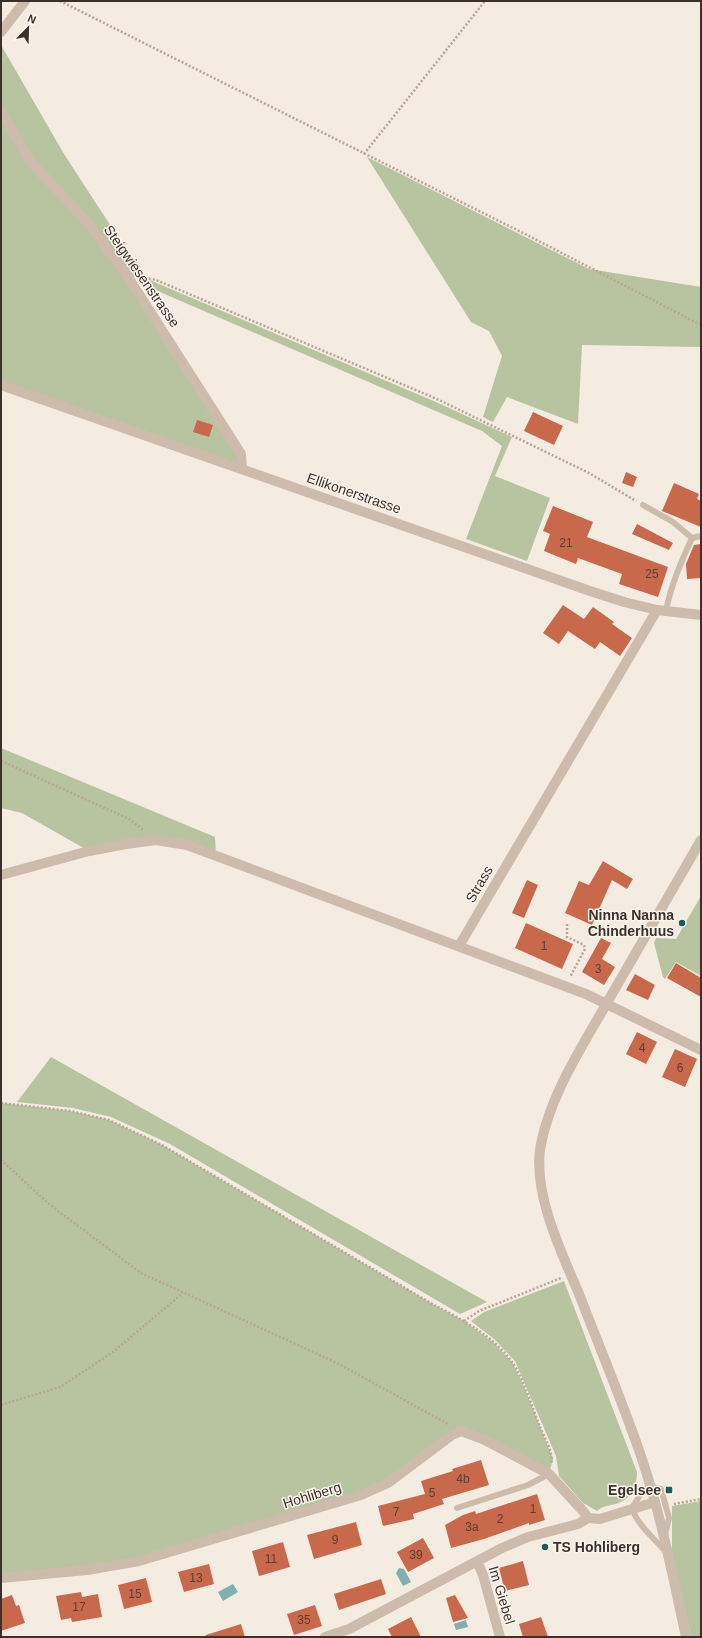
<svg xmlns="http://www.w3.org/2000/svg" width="702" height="1638" font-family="Helvetica,sans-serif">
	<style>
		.green { fill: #b8c4a0 }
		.water { fill: #7fb0b2 }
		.building { fill: #c8694b }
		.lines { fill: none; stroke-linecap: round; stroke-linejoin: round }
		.path { stroke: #b9a596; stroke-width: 2.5; stroke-dasharray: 2 2; stroke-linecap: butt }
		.service { stroke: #cdbbac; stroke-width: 6 }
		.minor { stroke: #cdbbac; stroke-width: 10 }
		.tertiary { stroke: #cdbbac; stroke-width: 10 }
		.poi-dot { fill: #1f5a5e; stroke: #fbf5ee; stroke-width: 1.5 }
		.labels { text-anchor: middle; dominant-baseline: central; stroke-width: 3; stroke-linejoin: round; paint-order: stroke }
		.number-label { font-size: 12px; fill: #5e3e33 }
		.street-label { font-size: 14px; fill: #3b302b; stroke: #fbf5ee }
		.poi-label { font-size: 14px; font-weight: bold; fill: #3b302b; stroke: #fbf5ee; text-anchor: end }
	</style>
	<rect width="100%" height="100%" fill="#f4ebe1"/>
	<path class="green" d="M1,45l63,109 80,123h-15l112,177 1,15 -241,-84z
		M367,157l222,112 112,18v60l-119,-2 -4,79 -71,-27 -14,25 -10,-5 19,-61 -13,-25 -18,-9z
		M145,278l291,124 76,35 -17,39 55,22 -23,63 -61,-22 36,-93 -20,-15 -343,-148z
		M1,748l214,89 1,19 -60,-16 -67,11 -67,-38 -21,-5z
		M701,896v80l-25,-14 -11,17 -2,-2 -9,-34 2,-5 20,1z
		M51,1057l436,245 -27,12 -290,-170 -59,-27 -38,-9 -56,-6z
		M1,1103l69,8 39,9 53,25 272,160 30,16 29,21 19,20 11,22 30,75 -4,15 -88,-43 -73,52 -250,78 -137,17z
		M564,1281l73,191c0,17 -8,30 -26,33 -5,1 -10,2 -14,6l-14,-8 -24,-27 -3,-20 -41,-95 -21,-22 -23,-18 13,-9z
		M701,1501v136h-10l-19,-86v-45z"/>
	<path class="water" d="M399,1568l5,1 7,13 -8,4 -7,-13z
		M233,1584l5,8 -15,9 -5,-9z
		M466,1620l2,7 -12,3 -2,-6z"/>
	<path class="building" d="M533,412l30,14 -9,19 -30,-14z
		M197,420l16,5 -4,12 -16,-5z
		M626,472l11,5 -4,10 -11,-4z
		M674,483l25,11 -2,5 4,2v26l-39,-16z
		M553,506l40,16 -6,15 81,30 -10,30 -39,-13 3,-10 -44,-16 -2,6 -32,-13 6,-17 -7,-3z
		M637,524l36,19 -4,7 -37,-16z
		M701,544v34l-14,1 -1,-15 8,-19z
		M563,605l21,14 9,-12 21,15 -2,2 20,14 -12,18 -20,-14 -5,7 -27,-18 -9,13 -16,-11z
		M603,861l30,18 -6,10 -15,-9 -20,45 -27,-12 14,-32 10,4z
		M527,880l11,5 -14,33 -12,-5z
		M526,923l47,21 -11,25 -47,-21z
		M601,938l10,5 -9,16 13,8 -11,18 -22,-13z
		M676,963l25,15v19l-34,-19z
		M635,974l20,11 -7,15 -22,-10z
		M637,1032l20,10 -11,22 -20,-10z
		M675,1049l22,10 -12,28 -23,-10z
		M481,1460l8,25 -47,14 2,5 -31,10 1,5 -31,7 -5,-20 47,-12 -4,-13 32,-10 -1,-2z
		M537,1494l8,26 -16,5v-2l-45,16 -33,9 -6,-23 18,-10 12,-4 1,3z
		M356,1522l6,23 -48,14 -7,-24z
		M423,1538l11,20 -26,14 -11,-20z
		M283,1542l7,25 -31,9 -7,-25z
		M523,1561l6,24 -24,6 -6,-23z
		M209,1564l5,20 -30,8 -6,-20z
		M146,1578l6,24 -28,7 -6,-24z
		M381,1579l5,15 -47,16 -5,-16z
		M81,1592l1,5 16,-3 4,23 -30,5 -1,-4 -10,2 -5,-24z
		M12,1595l4,11 3,-1 6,18 -24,8v-32z
		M455,1595l13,23 -15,4 -7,-24z
		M315,1605l7,21 -28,9 -7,-21z
		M411,1617l10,20h-29l-4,-8z
		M541,1617l7,20h-25l-4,-13z
		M241,1624l4,13h-39v-2z"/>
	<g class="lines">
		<path class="path" d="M60,1l465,233 176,91
			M364,154l121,-153
			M141,277l15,3 281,119 152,74 47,28
			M1,761l128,58 14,11
			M567,924v13l17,8 1,4 -15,28
			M1,1103l69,8 39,9 53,25 272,160c26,13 62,33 78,57 12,17 20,45 28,65 4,10 14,26 11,37
			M1,1160l49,45 91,68 196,90 111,61
			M464,1321l15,-10 82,-33
			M1,1405l59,-18 53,-35 70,-59
			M674,1504l27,-5"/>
		<path class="service" d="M643,505l30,17 19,16
			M666,611c5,-26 15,-49 26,-73l9,-2
			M457,1508l71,-23 21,-11
			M665,1535l4,-17 -8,-29 -11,-3 -7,4 -11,18c5,17 23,31 34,44"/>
		<path class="minor" d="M1,32l24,-31
			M1,111l29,50 58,62 40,54 113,177 1,15
			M1,875l88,-24 37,-7 30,-4 31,5 399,149 115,56
			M459,946l198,-336
			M477,1561l6,14 17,62
			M1,1578l86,-8 52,-9 222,-66 27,-12 64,-48 9,-4 22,8 66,35 34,37 5,7
			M325,1637l24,-8 153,-81 26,-11 50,-13 10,-6 12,1 55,-17"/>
		<path class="tertiary" d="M1,385l589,206 34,11 33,8 44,5
			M686,1637c-13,-60 -25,-122 -45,-181 -18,-53 -40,-105 -60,-157 -18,-44 -47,-101 -41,-149 8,-52 42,-103 68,-149 31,-54 62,-107 93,-161"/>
	</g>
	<g class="poi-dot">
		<circle cx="682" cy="923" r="4"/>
		<rect x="665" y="1486" width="8" height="8" rx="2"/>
		<circle cx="545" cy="1547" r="4"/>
	</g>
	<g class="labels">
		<g class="number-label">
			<text x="566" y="543">21</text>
			<text x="652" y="574">25</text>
			<text x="544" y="946">1</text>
			<text x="598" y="969">3</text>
			<text x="642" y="1048">4</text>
			<text x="680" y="1068">6</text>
			<text x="463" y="1479">4b</text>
			<text x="432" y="1493">5</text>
			<text x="533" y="1509">1</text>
			<text x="396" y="1512">7</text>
			<text x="500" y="1519">2</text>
			<text x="472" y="1527">3a</text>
			<text x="335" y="1540">9</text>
			<text x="416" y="1555">39</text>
			<text x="271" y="1559">11</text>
			<text x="196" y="1578">13</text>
			<text x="135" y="1594">15</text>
			<text x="79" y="1607">17</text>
			<text x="304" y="1620">35</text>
		</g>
		<g class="street-label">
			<text transform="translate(142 276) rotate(55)">Steigwiesenstrasse</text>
			<text transform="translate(354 493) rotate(19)">Ellikonerstrasse</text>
			<text transform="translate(479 884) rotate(-60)">Strass</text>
			<text transform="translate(312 1495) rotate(-17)">Hohliberg</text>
			<text transform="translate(502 1595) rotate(73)">Im Giebel</text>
		</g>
		<g class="poi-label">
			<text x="674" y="915">Ninna Nanna<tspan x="674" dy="16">Chinderhuus</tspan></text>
			<text x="661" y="1490">Egelsee</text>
			<text x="553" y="1547" text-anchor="start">TS Hohliberg</text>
		</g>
	</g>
	<rect width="702" height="1638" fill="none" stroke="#3b302b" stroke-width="4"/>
	<g transform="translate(28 28) rotate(23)" stroke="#fbf5ee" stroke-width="3" paint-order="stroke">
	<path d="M0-3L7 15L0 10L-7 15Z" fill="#3b302b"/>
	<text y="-6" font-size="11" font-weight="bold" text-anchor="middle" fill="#3b302b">N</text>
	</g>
</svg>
